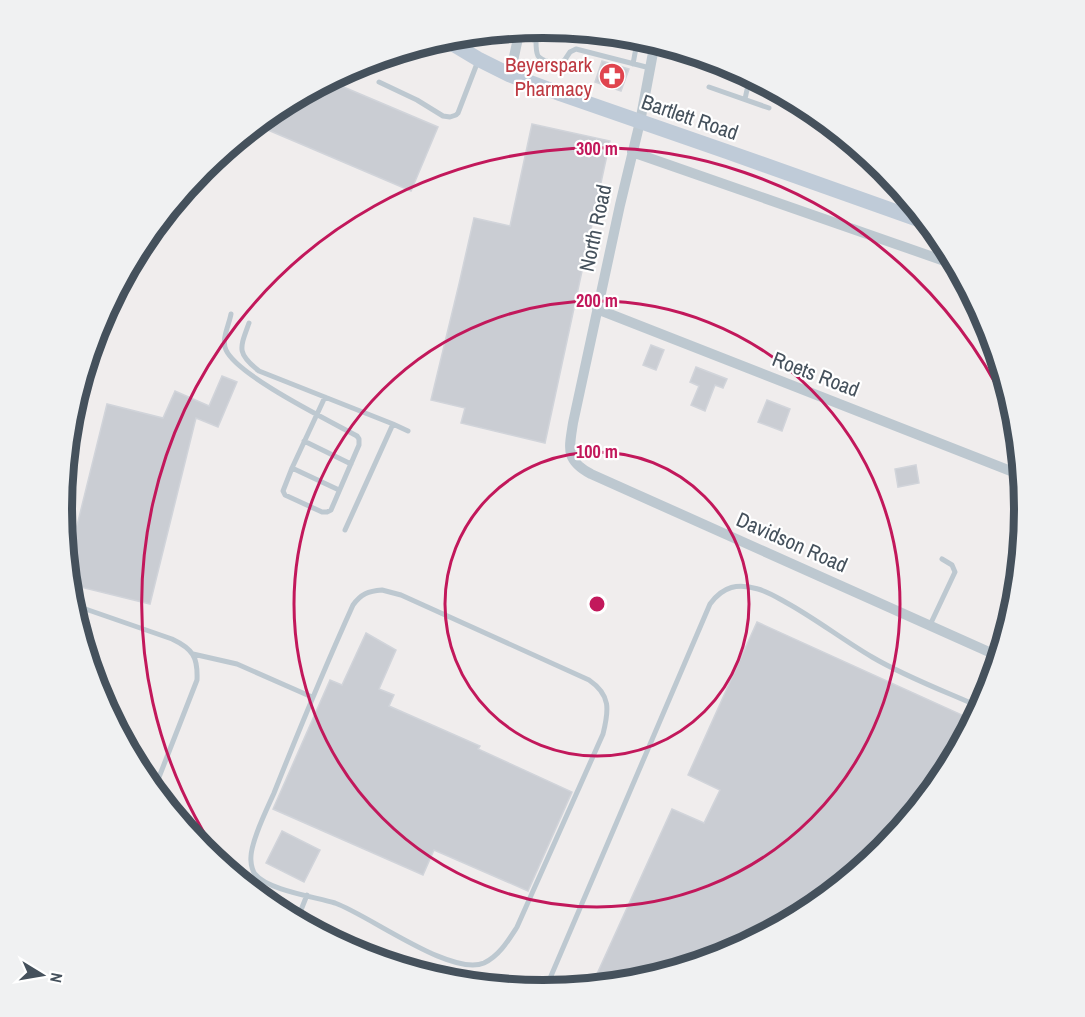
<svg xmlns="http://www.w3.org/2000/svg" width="1085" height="1017" font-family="'Archivo Narrow',sans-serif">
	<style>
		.building { fill: #cacdd3; stroke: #d1d4da; stroke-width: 1.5 }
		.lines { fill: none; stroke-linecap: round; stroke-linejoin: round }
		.lane { stroke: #bdc8d0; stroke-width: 5 }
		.street { stroke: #bdc8d0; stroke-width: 10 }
		.secondary { stroke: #bfcbd8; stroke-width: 15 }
		.ring { fill: none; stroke: #c2185b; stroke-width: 3 }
		.labels { text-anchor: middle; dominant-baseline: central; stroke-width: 4.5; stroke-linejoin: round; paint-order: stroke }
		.health-label { font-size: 21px; fill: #be3a42; stroke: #fff; text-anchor: end }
		.street-label { font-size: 21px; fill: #45515c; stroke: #fff }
		.rim { fill: none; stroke: #45515c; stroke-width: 8 }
		.centre { fill: #c2185b; stroke: #fff; stroke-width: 3 }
		.ring-label { font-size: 18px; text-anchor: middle; font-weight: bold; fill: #c2185b; stroke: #fff; stroke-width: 4.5; stroke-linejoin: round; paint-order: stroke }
	</style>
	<rect width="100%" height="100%" fill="#f0eded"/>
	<path class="building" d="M602,61l27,8 -8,22 -26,-9z
		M327,80l111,47 -27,64 -150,-64 5,-11 9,-8z
		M532,124l78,17 -65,302 -84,-20 4,-15 -34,-8 28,-116 15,-66 36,8z
		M651,345l13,5 -8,20 -13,-5z
		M696,367l31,12 -4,9 -8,-3 -10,26 -14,-6 8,-19 -9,-4z
		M222,376l15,6 -19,45 -22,-9 -46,186 -82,-20 -1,-18 40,-162 56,14 12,-27 34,15z
		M767,400l23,9 -8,22 -24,-9z
		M916,465l3,18 -21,4 -3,-18z
		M757,622l216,98 -30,56 -60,73 -73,60 -84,44 -90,28 -44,4 80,-176 32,14 16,-33 -32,-15z
		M366,633l30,17 -17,39 15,6 -5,11 91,40 -2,3 94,43 -44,99 -94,-41 -11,25 -150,-66 57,-129 12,5z
		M282,831l38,19 -16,32 -38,-19z"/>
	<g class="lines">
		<path class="lane" d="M519,35l17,6c0,4 0,11 2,15 4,5 18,8 24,8l8,-12 6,-3 74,19
			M633,64l5,-27
			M379,82l38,18 26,16 7,1 6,-2 2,-2 20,-52
			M709,87l60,21
			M745,99l5,-23
			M231,314c-2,11 -10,26 -5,36 12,26 102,70 131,86l2,3v6l-28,65 -4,2h-5l-37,-17 -2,-4 9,-23 33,-71
			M249,323c-9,25 -13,30 10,48l134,53
			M304,441l47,23
			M292,468l47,22
			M345,530l48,-106 15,7
			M382,590l19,5 188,85c22,15 20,30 14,54l-86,193c-9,14 -18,29 -33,36 -33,14 -115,-48 -149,-60 -19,-6 -68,-13 -80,-29 -2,-2 -4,-9 -4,-13 -2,-16 16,-52 23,-68 25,-63 51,-126 79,-188 8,-11 15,-14 29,-15z
			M71,604l101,35c21,10 26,18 25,41l-43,110
			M930,625l25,-53 -3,-7 -10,-6
			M193,654l44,10 75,33
			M297,920l10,-25
			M545,990l165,-386c13,-18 28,-21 48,-15 11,3 20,9 29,14 29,16 56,37 85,54 34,20 72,34 108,50"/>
		<path class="street" d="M655,42l-15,80 -20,83 -47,218c-4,26 -8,37 18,51l407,182
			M510,75l10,-46
			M842,142l1,-7
			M632,152l324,113
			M597,309l424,166"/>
		<path class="secondary" d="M443,38l35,21 32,16 51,19 167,58 200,71"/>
	</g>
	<g class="ring">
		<circle cx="597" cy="604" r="152"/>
		<circle cx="597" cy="604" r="303"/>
		<path d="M227 868A455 455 0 1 1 1016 426"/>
	</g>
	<defs>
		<symbol id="pharmacy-disc" viewBox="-11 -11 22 22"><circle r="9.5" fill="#e0444e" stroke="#fff"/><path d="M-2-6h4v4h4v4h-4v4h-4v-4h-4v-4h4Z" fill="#fff"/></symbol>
	</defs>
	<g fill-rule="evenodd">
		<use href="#pharmacy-disc" x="597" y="61" width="30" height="30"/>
	</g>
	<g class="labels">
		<g class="health-label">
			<text x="592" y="64">Beyerspark<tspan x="592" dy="24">Pharmacy</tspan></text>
		</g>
		<g class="street-label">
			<text transform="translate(690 117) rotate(19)">Bartlett Road</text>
			<text transform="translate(595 228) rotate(-78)">North Road</text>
			<text transform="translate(816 374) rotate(21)">Roets Road</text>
			<text transform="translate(792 542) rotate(24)">Davidson Road</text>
		</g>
	</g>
	<path d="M0 0H1085V1017H0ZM72 509a471 471 0 1 1 942 0a471 471 0 1 1-942 0Z" fill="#f0f1f2" fill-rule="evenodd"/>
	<path class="rim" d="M72 509a471 471 0 1 1 942 0a471 471 0 1 1-942 0Z"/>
	<circle cx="597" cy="604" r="9" class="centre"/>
	<g class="ring-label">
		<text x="597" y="155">300 m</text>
		<text x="597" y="307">200 m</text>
		<text x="597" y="458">100 m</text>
	</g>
	<g transform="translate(42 975) rotate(101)" stroke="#ffffff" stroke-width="4.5" paint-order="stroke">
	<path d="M0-4.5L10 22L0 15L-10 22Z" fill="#45515c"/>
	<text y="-9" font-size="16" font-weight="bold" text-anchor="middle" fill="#45515c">N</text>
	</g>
</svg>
